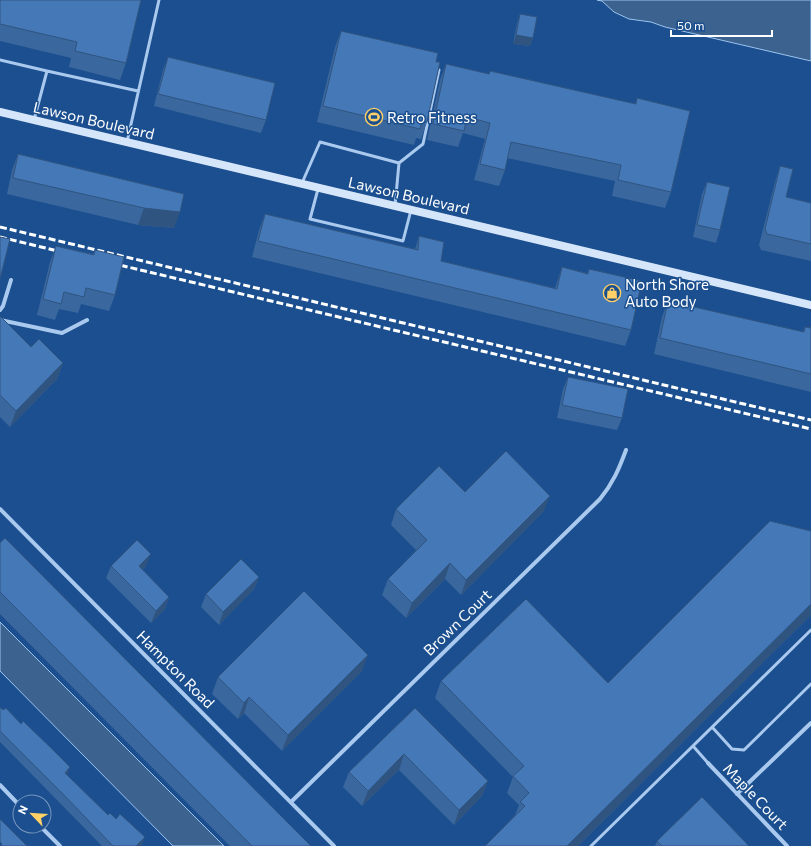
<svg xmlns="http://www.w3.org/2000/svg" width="811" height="846" font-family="Commissioner,sans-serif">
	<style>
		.water { fill: #3c6290; stroke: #9cc4f0 }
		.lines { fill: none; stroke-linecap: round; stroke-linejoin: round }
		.service { stroke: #a9c9ee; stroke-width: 3 }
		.minor { stroke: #a9c9ee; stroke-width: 4 }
		.secondary { stroke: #d6e6fa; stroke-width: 8 }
		.rail { stroke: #fff; stroke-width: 3; stroke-dasharray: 7 3; stroke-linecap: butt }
		.wall { fill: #3a679d }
		.shaded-wall { fill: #305480 }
		.building { fill: #4478b7; stroke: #305480 }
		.labels { text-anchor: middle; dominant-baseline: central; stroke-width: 3; stroke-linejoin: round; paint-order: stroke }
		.poi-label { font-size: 15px; fill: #fff; stroke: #1b4f8f; text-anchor: start }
		.street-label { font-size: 15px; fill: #fff; stroke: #1b4f8f }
	</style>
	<rect width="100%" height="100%" fill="#1b4f8f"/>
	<path class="water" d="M597,0h214v61l-146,-34 -14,-5 -22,-3 -15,-7 -12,-11z
		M0,622l224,224h-51l-173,-175z"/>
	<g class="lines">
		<path class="service" d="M0,60l47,11 -13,49
			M47,71l91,20
			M127,142l32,-142
			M399,163l24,-19 16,-74
			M302,183l18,-41 79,21 -4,43
			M318,189l-8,30 93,22 8,-31
			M712,727l20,22 12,1 67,-66
			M693,746l15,17
			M591,846l220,-216"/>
		<path class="minor" d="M0,310l3,-4 8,-26
			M0,320l62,13 25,-13
			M0,509l334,337
			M708,763l79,83
			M0,785l20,21
			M737,794l74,-71
			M291,802l309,-303c13,-16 19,-30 26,-49
			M40,826l20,20"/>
		<path class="secondary" d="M0,112l811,193"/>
		<path class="rail" d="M0,227l811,193
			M0,237l66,16
			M111,263l700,166"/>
	</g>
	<path class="wall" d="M0,0l126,63 -6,17 -51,-13 2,-9 -71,-17z
		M520,14l13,24 -3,8 -17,-2 4,-21z
		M341,31l95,31 -9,60 -6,17 -5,-1 -2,7 -97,-23 18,-75z
		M168,57l98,63 -5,13 -107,-27 9,-36z
		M446,64l43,10 1,-3 145,33 2,-6 34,94 -6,16 -53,-12 3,-15 -108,-23 -2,12 -6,16 -25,-6 11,-41 -22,-6 -5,14 -31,-7 13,-60z
		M18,154l166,40 -10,34 -36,-3 -131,-31 5,-24z
		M780,166l6,31 25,6v58l-50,-11 -2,-5 16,-63z
		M707,182l13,48 -4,13 -23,-6 9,-43z
		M265,214l150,35 4,-13 22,25 114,27 7,-21 25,6 2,-4 42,61 -6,16 -373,-89 7,-27z
		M56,246l37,8 2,-4 20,45 -6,16 -28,-7 -3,9 -19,-4 -4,11 -18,-5 13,-53z
		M668,301l135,31 2,-5 6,1v64l-157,-38 8,-37z
		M0,316l31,31 32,16 -6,16 -47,48 -10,-10z
		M568,377l54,41 -5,12 -60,-12 6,-29z
		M465,492l79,19 -83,84 -16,-16 -39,39 -24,-23 6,-16 28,-29 -25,-25 5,-16z
		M0,543l311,303h-81l-230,-232z
		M111,566h35l-4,4 27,27 -4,12 -14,14 -45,-45z
		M259,577l-5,12 -35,36 -18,-18 5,-13z
		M811,615l-233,231h-93l30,-31 4,-10 -12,-12 6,-16 -78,-79 6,-17 167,2z
		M362,671l-80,80 -38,-38 -6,6 -26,-25 6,-17z
		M0,707l67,68 41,40 8,4 29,18 -4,9h-39l-102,-104z
		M415,708l73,73 -6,15 -28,29 -55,-55 -37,36 -19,-19 6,-15z
		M657,841l92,5h-94z"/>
	<path class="shaded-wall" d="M516,35l17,3 -3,8 -17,-2z
		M144,208l36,4 -6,16 -36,-3z
		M63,363l-6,16 -47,48 6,-16z
		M550,496l-6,15 -83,84 5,-15z
		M151,554l-5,12 -12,13 5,-13z
		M450,563l-5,16 -39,39 6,-15z
		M259,577l-5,12 -35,36 4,-13z
		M169,597l-4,12 -14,14 5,-12z
		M811,604v11l-233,231h-11z
		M368,655l-6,16 -80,80 6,-16z
		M249,697l-5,16 -6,6 6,-16z
		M404,754l-5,16 -37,36 6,-15z
		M70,767l-3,9 -2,-3z
		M488,781l-6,15 -28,29 5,-15z
		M145,837l-4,9h-5z"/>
	<path class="building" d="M0,0h141l-15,63 -51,-12 2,-9 -77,-18z
		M520,14l17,3 -4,21 -17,-3z
		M341,31l97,22 -2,9h4l-13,60 -5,-1 -2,8 -97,-23z
		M168,57l107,26 -9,37 -108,-26z
		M446,64l43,10 1,-3 146,33 1,-6 53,13 -19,81 -53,-12 3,-15 -110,-23 -6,28 -25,-6 10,-41 -23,-6 -3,14 -31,-7z
		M18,154l166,40 -4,18 -36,-4 -131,-30z
		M780,166l13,3 -7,28 25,6v41l-44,-10 -2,-5z
		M707,182l23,5 -10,43 -23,-5z
		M265,214l153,36 1,-14 25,6 -3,19 116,28 5,-22 26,7 1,-5 53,12 -11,49 -373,-89z
		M0,237l10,2 -10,40z
		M56,246l38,9 1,-5 29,7 -9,38 -29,-7 -2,9 -20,-5 -3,12 -18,-5z
		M668,301l136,31 1,-5 6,1v46l-151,-36z
		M0,316l31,31 8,-8 24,24 -47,48 -16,-16z
		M568,377l60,12 -6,29 -60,-13z
		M506,451l44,45 -84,84 -16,-17 -38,40 -24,-24 39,-39 -31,-31 43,-43 26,26z
		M770,521l41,10v73l-244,242h-82l40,-40 -5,-4 9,-9 -16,-17 11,-10 -83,-85 85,-82 82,84z
		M5,538l306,308h-59l-252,-254v-49z
		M137,540l14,14 -12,12 30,31 -13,14 -45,-45z
		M241,559l18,18 -36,35 -17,-18z
		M304,591l64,64 -80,80 -39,-38 -5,6 -26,-26z
		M0,707l3,3 3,-2 15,16 2,-3 28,27 19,19 -5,6 43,42 2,-2 6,6 4,-5 25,23 -9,9h-23l-54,-56 -59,-59z
		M415,708l73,73 -29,29 -55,-56 -36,37 -19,-19z
		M702,797l47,49h-87l-5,-5z
		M0,819l27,27h-25l-1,-1 1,-1 -2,-2z"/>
	<defs>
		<symbol id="stadium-ring" viewBox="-11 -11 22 22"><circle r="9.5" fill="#1b4f8f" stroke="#ffd166" stroke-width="1.5"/><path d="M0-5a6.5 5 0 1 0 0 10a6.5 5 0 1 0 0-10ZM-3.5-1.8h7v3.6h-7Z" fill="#ffd166"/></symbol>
		<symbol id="shop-ring" viewBox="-11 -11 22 22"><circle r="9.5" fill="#1b4f8f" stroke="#ffd166" stroke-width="1.5"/><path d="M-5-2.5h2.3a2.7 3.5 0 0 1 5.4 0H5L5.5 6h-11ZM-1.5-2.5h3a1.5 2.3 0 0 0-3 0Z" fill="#ffd166"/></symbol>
	</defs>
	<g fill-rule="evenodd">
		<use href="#stadium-ring" x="364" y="107" width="20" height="20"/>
		<use href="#shop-ring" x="602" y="283" width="20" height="20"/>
	</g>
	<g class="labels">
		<g class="poi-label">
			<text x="387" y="117">Retro Fitness</text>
			<text x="625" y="284">North Shore<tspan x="625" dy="17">Auto Body</tspan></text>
		</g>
		<g class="street-label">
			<text transform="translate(94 120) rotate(13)">Lawson Boulevard</text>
			<text transform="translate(409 195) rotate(13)">Lawson Boulevard</text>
			<text transform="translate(457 622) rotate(-44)">Brown Court</text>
			<text transform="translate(176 669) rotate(45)">Hampton Road</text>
			<text transform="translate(756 796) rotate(46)">Maple Court</text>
		</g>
	</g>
	<g transform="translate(32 814) rotate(295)"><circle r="19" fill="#1b4f8f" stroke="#7695bc"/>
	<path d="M0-3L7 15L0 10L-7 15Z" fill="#ffd166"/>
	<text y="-6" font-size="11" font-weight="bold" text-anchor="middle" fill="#ffffff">N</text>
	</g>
	<path d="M671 30v6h101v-6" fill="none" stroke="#ffffff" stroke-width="2"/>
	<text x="677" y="30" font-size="12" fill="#ffffff" stroke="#1b4f8f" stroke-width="3" paint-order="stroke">50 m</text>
</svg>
